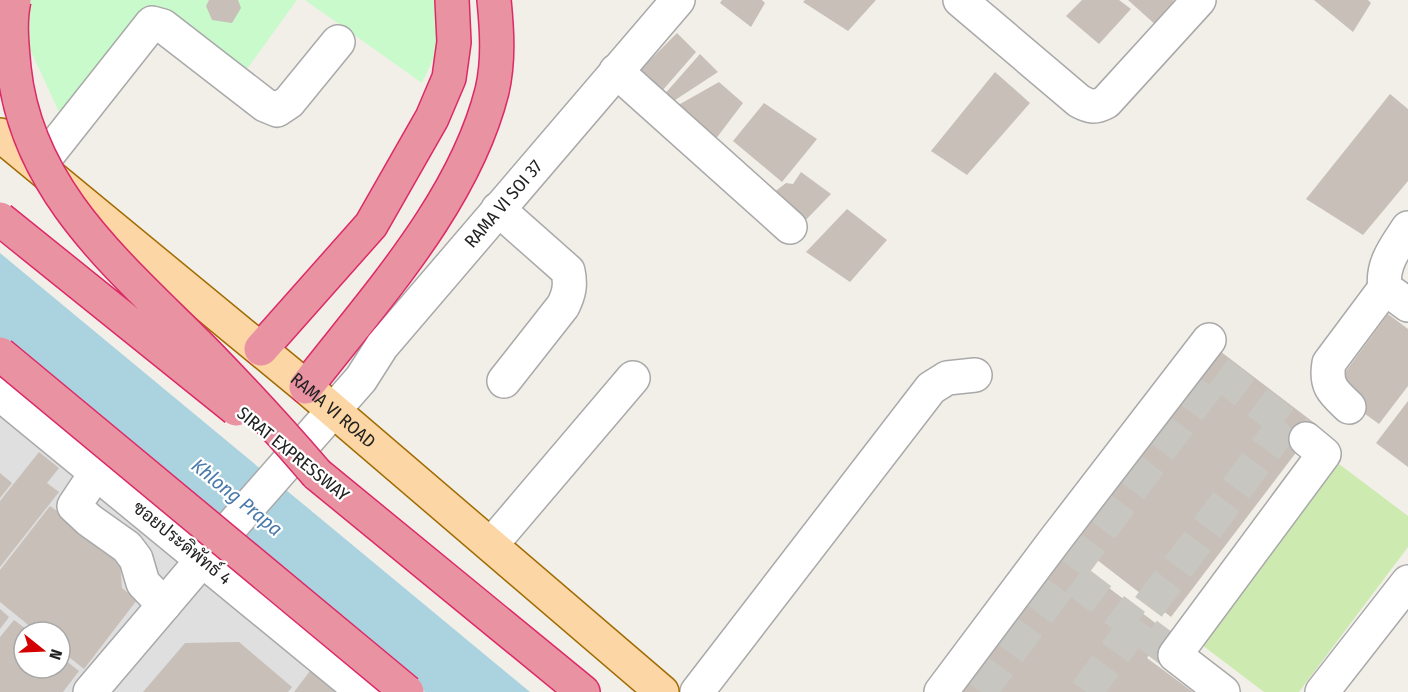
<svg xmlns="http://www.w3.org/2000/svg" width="1408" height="692" font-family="'Fira Sans Condensed',Sarabun,sans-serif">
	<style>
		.residential { fill: #e0dfdf; fill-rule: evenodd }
		.grass { fill: #cdebb0 }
		.park { fill: #c8facc }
		.water { fill: #aad3df }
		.building { fill: #c7bfb8 }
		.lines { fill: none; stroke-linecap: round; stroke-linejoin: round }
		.minor-tunnel { stroke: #c8c6c1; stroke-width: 33; stroke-dasharray: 33 16; stroke-linecap: butt }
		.minor-casing { stroke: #a9a9a9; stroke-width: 36 }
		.major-casing { stroke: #a06b00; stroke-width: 36 }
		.highway-casing { stroke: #dc2a67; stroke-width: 36 }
		.minor { stroke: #fff; stroke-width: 33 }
		.major { stroke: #fcd6a4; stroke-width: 33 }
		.highway { stroke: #e892a2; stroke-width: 33 }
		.highway-bridge-casing { stroke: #dc2a67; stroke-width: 36; stroke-linecap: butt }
		.highway-bridge { stroke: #e892a2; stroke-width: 33 }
		.labels { text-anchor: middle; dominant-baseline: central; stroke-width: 4.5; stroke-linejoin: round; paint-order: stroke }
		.street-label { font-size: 18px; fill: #222; stroke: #fff }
		.water-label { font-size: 20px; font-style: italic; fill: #4a7aab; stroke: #fff }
	</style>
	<rect width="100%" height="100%" fill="#f2efe9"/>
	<path class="residential" d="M0,402l344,290h-344zM24,632h36v36h-36z"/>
	<path class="grass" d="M1339,464l69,52v31l-109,145h-35l-62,-47z"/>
	<path class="park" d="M7,0h290l-53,73 -89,-61 -94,104z
		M305,0h129l7,42 -19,41z"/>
	<path class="water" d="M0,253l530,439h-105l-425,-352z"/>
	<path class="building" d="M209,0h29l3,8 -9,15 -20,-3 -6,-14z
		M722,0h40l3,3 -14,24 -31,-24z
		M805,0h71l-28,31 -45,-29z
		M1082,0h37l12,9 -32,35 -33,-28z
		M1128,0h45l2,2 -17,25z
		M1314,0h54l3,3 -18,29z
		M677,33l19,19 -41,47 -19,-25z
		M700,54l18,18 -52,34 -4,-9z
		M995,72l35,31 -63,72 -36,-24z
		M719,82l24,21 -28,37 -42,-32z
		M1390,94l18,15v72l-45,54 -57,-36z
		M764,103l53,36 -35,43 -49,-41z
		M801,172l30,22 -29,30 -33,-28 17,-13 7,1z
		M847,209l40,31 -37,42 -44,-30z
		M1388,314l20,15v57l-29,38 -47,-34z
		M1216,348l101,77 -146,192 -101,-78z
		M1408,401v66l-32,-24z
		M39,452l20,16 -12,15 12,9 -59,75v-66z
		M0,473l12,10 -12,15z
		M50,506l57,41 13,15 2,26 15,12 -53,69 -24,-19v-18h-23l-37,-30v-32z
		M1060,551l106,80 -19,27 46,34h-236z
		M0,609l9,8 -9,12z
		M14,620l16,12h-6v36h36v-12l19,15 -16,21h-63v-55z
		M239,642l53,45 -4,5h-145l42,-49z
		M310,671l11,8 15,13h-42z"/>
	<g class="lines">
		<path class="minor-tunnel" d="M1285,423l-150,202 -67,-51 150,-202 88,67
			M980,692l88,-118
			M1086,692l49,-67 40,30"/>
		<defs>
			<g id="minor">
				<path d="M960,0l119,101c11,6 16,7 27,1l93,-102"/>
				<path d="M616,71l174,156"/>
				<path d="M39,166l113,-143 11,3 102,79 12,5 12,-8 49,-60"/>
				<path d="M498,209l70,62c3,14 1,23 -5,35l-59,75"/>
				<path d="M1408,228c-12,18 -27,37 -23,60l23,17"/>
				<path d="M0,394l363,298"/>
				<path d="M1349,407c-16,-15 -24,-21 -20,-44l56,-75"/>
				<path d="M96,473l-22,33 15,14 38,27 9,12 7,24 21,22"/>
				<path d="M491,545l142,-167"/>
				<path id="s1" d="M90,692l119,-140 152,-173 21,-33 296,-346"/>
				<path d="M697,692l234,-304 16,-10 28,-3"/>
				<path d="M941,692l114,-152 154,-200"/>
				<path d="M1223,692l-48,-37 149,-201 -18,-15"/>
				<path d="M1322,692l86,-110"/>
			</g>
			<g id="major">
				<path id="s2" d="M0,135l306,252 356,305"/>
			</g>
			<path id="highway" d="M261,349l110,-124 61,-107 17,-40 5,-36 -2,-42
				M306,387c69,-89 158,-185 186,-296 7,-30 5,-61 2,-91
				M317,474l266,218"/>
		</defs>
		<use href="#minor" class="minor-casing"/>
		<use href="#major" class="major-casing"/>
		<use href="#highway" class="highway-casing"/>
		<use href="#minor" class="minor"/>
		<use href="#major" class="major"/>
		<use href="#highway" class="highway"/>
		<defs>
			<path id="highway-bridge" d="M14,0c-5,22 -2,46 0,68 13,125 109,201 192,285 38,39 75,79 111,121
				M0,219l236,190
				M0,354l407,338"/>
		</defs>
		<use href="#highway-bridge" class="highway-bridge-casing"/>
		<use href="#highway-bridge" class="highway-bridge"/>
	</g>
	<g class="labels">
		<g class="street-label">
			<text stroke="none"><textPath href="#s1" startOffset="640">RAMA VI SOI 37</textPath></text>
			<text stroke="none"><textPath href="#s2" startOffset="432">RAMA VI ROAD</textPath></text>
			<text transform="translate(293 454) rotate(39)">SIRAT EXPRESSWAY</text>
			<text transform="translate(182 543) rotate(39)">ซอยประดิพัทธ์ 4</text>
		</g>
		<g class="water-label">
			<text transform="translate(237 497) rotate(39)">Khlong Prapa</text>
		</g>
	</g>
	<g transform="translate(42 650) rotate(108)"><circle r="28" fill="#ffffff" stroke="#a7a7a7" stroke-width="1.5"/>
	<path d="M0-4.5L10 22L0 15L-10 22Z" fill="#d40000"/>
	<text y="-9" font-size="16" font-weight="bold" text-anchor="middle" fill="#222222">N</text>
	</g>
</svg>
